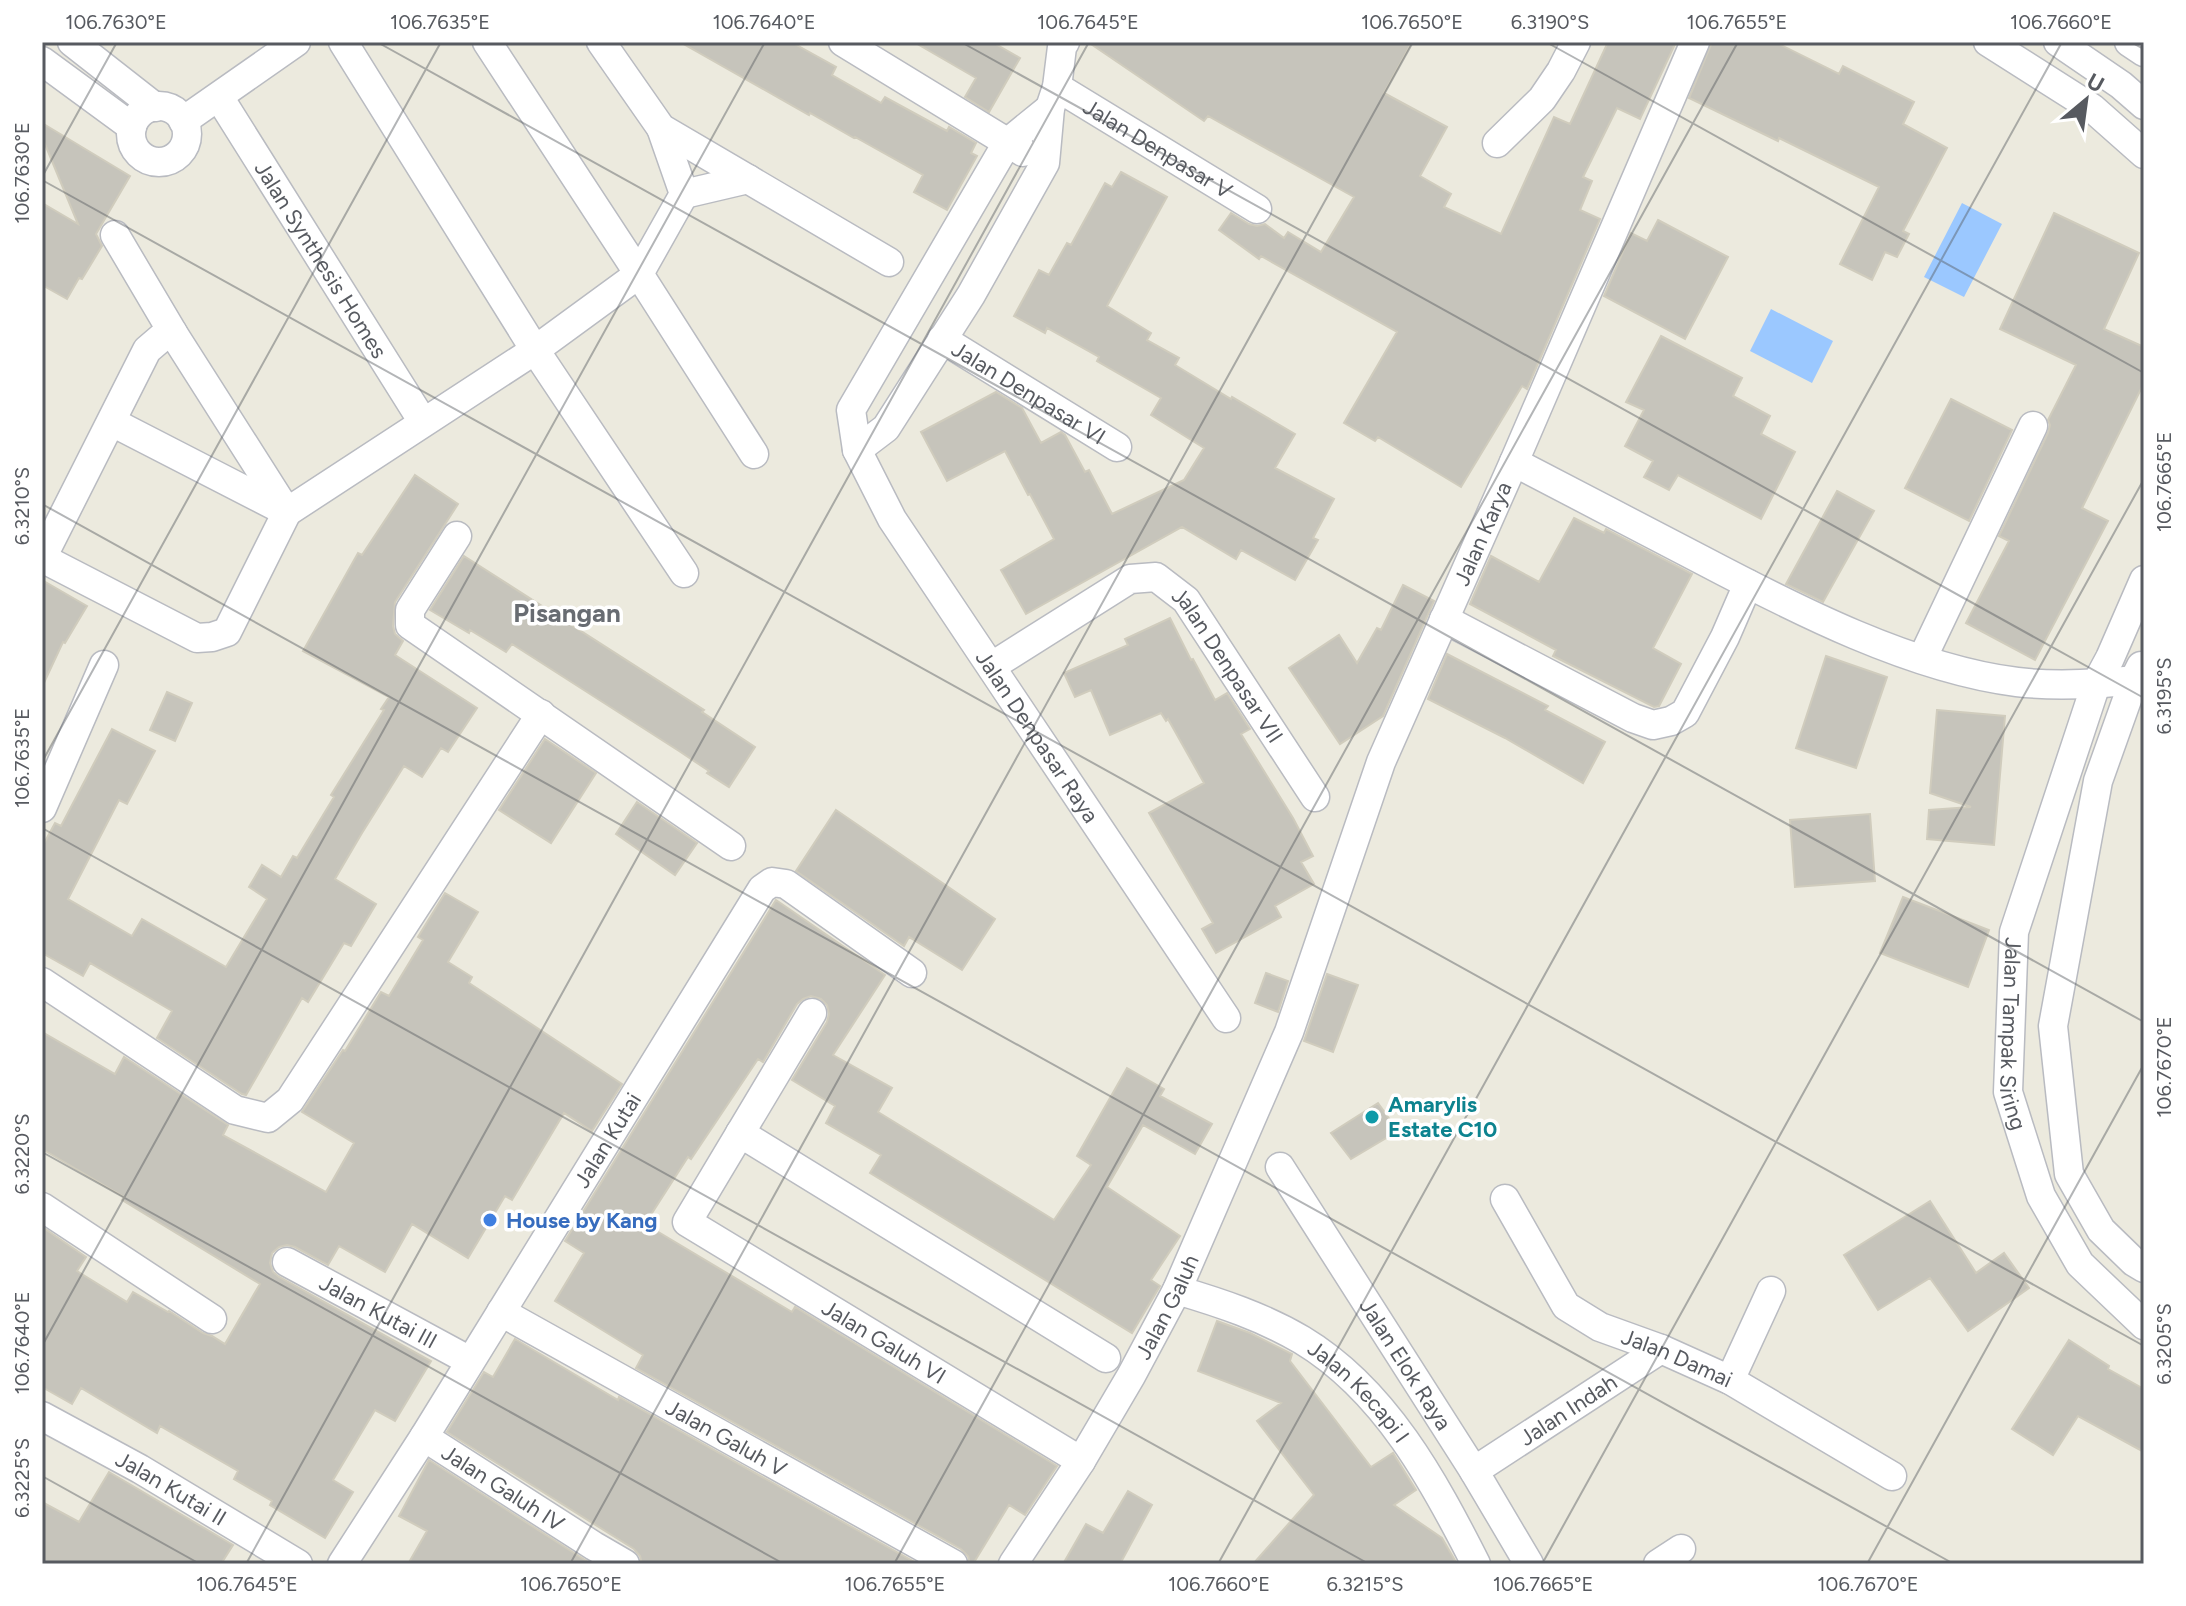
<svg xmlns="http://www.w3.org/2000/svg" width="2186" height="1606" font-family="Figtree,sans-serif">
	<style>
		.water { fill: #9bc8ff }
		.building { fill: #c6c4bb; stroke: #d0ccbd; stroke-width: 2 }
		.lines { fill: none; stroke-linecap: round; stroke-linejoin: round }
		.minor-casing { stroke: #b9bbc1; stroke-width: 31 }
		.minor { stroke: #fff; stroke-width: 28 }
		.ticks { fill: none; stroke: #575a60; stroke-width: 2; stroke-opacity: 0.45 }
		.culture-dot { fill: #0f9aa8; stroke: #fff; stroke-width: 3 }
		.shop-dot { fill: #3f7fe0; stroke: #fff; stroke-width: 3 }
		.labels { text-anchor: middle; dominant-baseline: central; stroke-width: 7; stroke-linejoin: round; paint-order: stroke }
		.street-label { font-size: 22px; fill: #575a60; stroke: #fff }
		.culture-label { font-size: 22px; font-weight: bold; fill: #0d838f; stroke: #fff; text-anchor: start }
		.shop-label { font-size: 22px; font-weight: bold; fill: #366cbe; stroke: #fff; text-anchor: start }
		.quarter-label { font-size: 26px; font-weight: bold; fill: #686c72; stroke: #fff }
		.neatline { fill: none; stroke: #575a60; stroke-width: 3 }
		.ticks-label { font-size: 20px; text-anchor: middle; fill: #575a60 }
	</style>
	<rect width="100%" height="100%" fill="#eceade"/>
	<path class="water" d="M1962,203l40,21 -38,73 -40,-20z
		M1771,309l62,32 -21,42 -62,-32z"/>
	<path class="building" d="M680,42h111l45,25 -4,8 49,28 4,-6 62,34 2,-4 27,16 -5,10 6,3 -30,54 -33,-18 9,-17 -68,-38 -1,1 -44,-25 -1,2z
		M914,42h78l28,16 -31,54 -24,-15 11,-19z
		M1088,42h324l-28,51 63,34 -27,49 31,18 -7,13 57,27 53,-117 16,7 38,-82h68l-36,77 -23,-11 -34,69 9,4 -12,29 20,9 -73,170 -5,-3 -61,101 -83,-50 -3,4 -31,-18 53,-91 -136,-76 -2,3 -40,-29 12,-17 18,11 8,2 8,-2 19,14 4,-6 33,20 33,-55 -146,-81 -4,5z
		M1712,42h63l64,32 4,-8 71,36 -11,22 44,24 -44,83 6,3 -12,23 -12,-5 -13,28 -32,-16 39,-77 -100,-49 -1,3 -89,-43z
		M42,123l88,53 -34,58 6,12 -20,33 -3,-1 -12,21 -25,-14v-82l36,21 -36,-87z
		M1121,172l46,25 -60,109 44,27 -4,7 32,18 -4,7 56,34 1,-2 63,37 -20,34 59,31 -21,39 5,2 -23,40 -54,-30 -5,9 -54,-32 -156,87 -25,-44 53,-31 -24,-45 -2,1 -23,-44 -58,30 -26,-49 75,-40 26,16 19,35 20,-11 4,3 20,37 4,-2 23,44 72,-34 20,-32 -53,-33 10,-17 -64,-37 2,-4 -52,-29 -2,5 -31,-17 25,-46 10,5 18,-32 4,2 34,-62 7,4z
		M2054,213l85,40 -35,76 40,18v36l-62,125 26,13 -73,139 -69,-37 43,-82 -10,-5 49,-103 2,-8 -2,-5 28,-55 -76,-36z
		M1658,220l70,37 -43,82 -81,-43 27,-63 16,8z
		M1661,336l81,42 -9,18 37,20 -9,18 34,18 -34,67 -83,-44 -9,15 -25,-13 9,-16 -28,-15 19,-36 -18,-8z
		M1951,399l61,31 -43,91 -64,-33z
		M415,475l43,29 -63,98 -2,24 2,8 8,7 -8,14 82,53 -29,44 -7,-4 -19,29 -18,-11 -42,67 -27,46 41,25 -25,42 -7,-3 -36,59 -6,-4 -56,97 -4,-1 -85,-56 15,-27 -82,-48 -7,13 -41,-23v-106l13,-24 6,3 51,-97 43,22 -28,53 -8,-4 -51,99 64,37 10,-17 84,48 41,-68 -18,-12 13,-22 19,12 12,-21 4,2 37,-61 -3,-2 53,-85 -3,-1 8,-12 -86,-46 55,-98 4,2z
		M1837,491l37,20 -51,91 -37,-18z
		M1574,518l30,15 2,-4 86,45 -39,74 28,16 -22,42 -5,1 -101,-51 3,-6 -86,-46 21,-48 48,26z
		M464,556l240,154 -2,2 53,35 -26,40 -22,-14 2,-2 -30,-20 -167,-107 -6,8 -36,-22 -1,3 -39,-23z
		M42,580l45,26 -22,37 -2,-1 -21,45z
		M1403,585l31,16 -51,115 -43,28 -51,-76 50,-33 18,28 20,-35 4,2z
		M1170,618l21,42 2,-1 22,41 12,-7 23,36 -9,5 52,84 20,38 -12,6 13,22 -39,22 6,11 -65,36 -14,-24 11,-6 -64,-110 55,-30 -36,-64 -2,2 -5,-8 -51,22 -19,-45 -16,7 -11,-24 64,-28 -3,-6z
		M1447,654l101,52 -3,4 60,32 -22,41 -78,-45 -77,-39z
		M1826,656l61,21 -31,91 -60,-20z
		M167,692l25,11 -17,38 -25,-11z
		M1937,710l68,6 -11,129 -67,-6 2,-29 42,-3 -41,-14z
		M545,739l51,34 -45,70 -52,-33z
		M637,802l60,41 -22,32 -59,-41z
		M836,810l159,109 -33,51 -53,-33 -5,9 -108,-75z
		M1870,814l5,67 -80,6 -5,-67z
		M445,893l33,19 -30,50 24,15 -3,6 153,101 -30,47 -28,-18 -52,87 -7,-4 -37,62 -56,-34 -27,48 -46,-26 -11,19 -33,-18 -8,-2 -8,2 -7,6 -2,10 3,9 6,5 152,84 -36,60 -20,-11 -42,70 20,12 -28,46 -55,-33 2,-4 -38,-22 4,-8 -78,-45 -3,7 -76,-45 -9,16 -30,-17v-160l44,30 -9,14 50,31 6,-10 35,20 1,-1 34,22 9,3 13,8 35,-60 -138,-84 2,-3 -82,-48v-117l73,42 9,-17 104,68 -5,10 103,57 28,-49 -52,-31 41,-62 2,1 36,-59 8,4 34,-56 -5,-3z
		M1903,897l86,33 -21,57 -88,-34z
		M776,900l109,75 -52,80 59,33 -14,24 176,108 37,-55 -14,-9 50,-88 37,21 -4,7 52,28 -17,30 -52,-29 -36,62 73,49 -29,44 9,6 -28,47 -262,-160 11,-18 -55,-32 9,-17 -43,-26 35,-58 2,-8 -2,-9 -6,-6 -10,-3 -8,3 -6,5 -34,58 -5,-3 -67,100 -3,-2 -43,67 147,88 3,-5 262,159 -32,49 -16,-10 -36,59h-3l-2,-8 -7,-7 -325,-181 7,-13 -88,-54 29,-48 -19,-12z
		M1266,973l22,8 -10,31 -23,-9z
		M1327,974l31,11 -25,67 -29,-11z
		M1378,1103l20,28 -47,28 -20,-26z
		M1930,1201l46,72 28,-20 25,35 -61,43 -38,-53 -52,32 -34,-55z
		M1217,1321l33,12 42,21 -2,7 81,106 22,-14 23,37 -22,15 48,33 15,26h-204l61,-69 -57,-74 24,-18 -83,-32z
		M515,1339l103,61 1,-3 299,167h-276l-2,-8 -6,-7 -187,-117 37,-60 9,5z
		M2069,1340l40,26 -1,3 36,20v63l-66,-36 -25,39 -41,-26z
		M429,1460l156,100 6,4h-183l19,-33 -28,-15z
		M109,1472l124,73 -12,19h-179v-62l37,20z
		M1128,1491l24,14 -32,59h-57l23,-40 17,9z"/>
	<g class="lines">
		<defs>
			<g id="minor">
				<path d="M72,42l83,65"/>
				<path d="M343,42l192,308 149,223"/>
				<path d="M487,42l152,232 115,180"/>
				<path d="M601,42l60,86 228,134"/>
				<path d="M843,42l180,110"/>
				<path d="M1988,42l104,66 52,46"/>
				<path d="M2058,42l63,43 23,20"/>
				<path d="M2129,42l15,10"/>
				<path d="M42,61l90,66"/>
				<path id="s1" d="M1057,87l200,122"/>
				<path id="s2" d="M219,97l204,325"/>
				<circle cx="159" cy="134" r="28"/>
				<path id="s3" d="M1050,108l-43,35 -156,267 6,40 35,69 334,499"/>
				<path d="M183,121l113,-79"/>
				<path d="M1497,143l45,-44 19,-28 15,-29"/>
				<path d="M684,194l64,-15"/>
				<path id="s4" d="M942,339l175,108"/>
				<path d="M112,422l175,90 248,-162 104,-76 45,-80 -23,-66"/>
				<path d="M857,450l29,-22 85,-133 74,-132 5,-55 7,-21 5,-40 3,-5"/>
				<path d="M1514,462c63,33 125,65 188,98 93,49 210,109 315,122 42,5 85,2 127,-3"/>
				<path d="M457,536l-47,74v15l321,221"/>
				<path d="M42,558l155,80 15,-1 15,-5 60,-120 -114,-179 -58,-98"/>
				<path d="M42,558l105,-208 14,-12 12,-5"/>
				<path id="s5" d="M2144,580l-34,78 -14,26 -82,248 -6,160 33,104 39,68 64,61"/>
				<path d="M1444,619l189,99 20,7 18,-4 14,-8 40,-76 23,-53"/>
				<path d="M1922,659l111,-233"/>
				<path id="s6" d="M992,666l138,-87 26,-2 30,23 129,197"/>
				<path d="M2141,666l-7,14 -36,101 -45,245 16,148 32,56 33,32 10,6"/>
				<path d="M42,808l62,-143"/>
				<path d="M42,982l193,128 33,8 22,-18 251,-386"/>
				<path id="s7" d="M812,1013l-125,209 394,239"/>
				<path d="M740,1133l366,225"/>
				<path id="s8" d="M1280,1167l194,304 55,93"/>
				<path id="s9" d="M1505,1199l61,107 34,21 61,22 69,31 162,96"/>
				<path d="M42,1207l170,112"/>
				<path id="s10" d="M287,1262l183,99"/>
				<path id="s11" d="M1177,1290c44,13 86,27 125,50 83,50 132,141 174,224"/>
				<path id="s12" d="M501,1312l452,252"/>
				<path d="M1730,1380l41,-89"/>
				<path id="s13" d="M42,1416l98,53 158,95"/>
				<path id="s14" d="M424,1437l170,109 31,18"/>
				<path id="s15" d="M1474,1471l187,-122"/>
				<path id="s16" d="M342,1564l82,-127 338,-548 10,-7 14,2 126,89"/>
				<path id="s17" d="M1013,1564l68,-103 50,-85 46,-86 112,-258 92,-270 133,-300 181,-420"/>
				<path d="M1658,1564l23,-15"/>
			</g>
		</defs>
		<use href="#minor" class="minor-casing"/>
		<use href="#minor" class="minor"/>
	</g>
	<path class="ticks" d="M377,42l1767,980M961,42l1183,656M1546,42l598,331M2131,42l13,7M42,177l75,-135M42,180l2102,1166M42,504l1912,1060M42,762l399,-720M42,828l1327,736M42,1152l742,412M42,1346l723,-1304M42,1476l158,88M246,1564l843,-1522M570,1564l843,-1522M894,1564l844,-1522M1218,1564l844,-1522M1542,1564l602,-1085M1867,1564l277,-500"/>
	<circle class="culture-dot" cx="1372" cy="1117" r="8"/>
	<circle class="shop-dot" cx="490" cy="1220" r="8"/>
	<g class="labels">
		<g class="street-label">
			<text stroke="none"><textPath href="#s1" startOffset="118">Jalan Denpasar V</textPath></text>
			<text stroke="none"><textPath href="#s2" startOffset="192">Jalan Synthesis Homes</textPath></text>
			<text stroke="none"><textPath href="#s4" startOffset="102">Jalan Denpasar VI</textPath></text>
			<text stroke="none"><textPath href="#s17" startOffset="1136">Jalan Karya</textPath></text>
			<text stroke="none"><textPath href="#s6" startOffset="304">Jalan Denpasar VII</textPath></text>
			<text stroke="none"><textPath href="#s3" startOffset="744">Jalan Denpasar Raya</textPath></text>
			<text stroke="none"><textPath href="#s5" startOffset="478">Jalan Tampak Siring</textPath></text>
			<text stroke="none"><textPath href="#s16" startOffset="500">Jalan Kutai</textPath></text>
			<text stroke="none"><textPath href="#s17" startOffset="300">Jalan Galuh</textPath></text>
			<text stroke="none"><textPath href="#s10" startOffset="104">Jalan Kutai III</textPath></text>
			<text stroke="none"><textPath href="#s7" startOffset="474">Jalan Galuh VI</textPath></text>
			<text stroke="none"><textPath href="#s9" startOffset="246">Jalan Damai</textPath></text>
			<text stroke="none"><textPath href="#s8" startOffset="234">Jalan Elok Raya</textPath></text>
			<text stroke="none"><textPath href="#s11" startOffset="212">Jalan Kecapi I</textPath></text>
			<text stroke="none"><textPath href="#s15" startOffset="112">Jalan Indah</textPath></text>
			<text stroke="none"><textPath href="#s12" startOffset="258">Jalan Galuh V</textPath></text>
			<text stroke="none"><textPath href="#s14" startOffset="94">Jalan Galuh IV</textPath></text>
			<text stroke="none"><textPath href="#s13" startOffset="148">Jalan Kutai II</textPath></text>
		</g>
		<g class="culture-label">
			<text x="1388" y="1104">Amarylis<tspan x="1388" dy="25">Estate C10</tspan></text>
		</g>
		<g class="shop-label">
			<text x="506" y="1220">House by Kang</text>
		</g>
		<g class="quarter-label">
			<text x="567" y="613">Pisangan</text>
		</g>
	</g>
	<rect width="2186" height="1606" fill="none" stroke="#ffffff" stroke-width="88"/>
	<g transform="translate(2086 100) rotate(29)" stroke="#ffffff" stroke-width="6" paint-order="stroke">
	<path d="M0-6L14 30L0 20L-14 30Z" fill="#575a60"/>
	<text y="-12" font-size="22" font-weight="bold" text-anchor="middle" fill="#575a60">U</text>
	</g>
	<rect x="44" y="44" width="2098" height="1518" class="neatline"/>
	<g class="ticks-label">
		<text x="116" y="29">106.7630°E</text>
		<text x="440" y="29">106.7635°E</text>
		<text x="764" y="29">106.7640°E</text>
		<text x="1088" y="29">106.7645°E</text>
		<text x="1412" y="29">106.7650°E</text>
		<text x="1550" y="29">6.3190°S</text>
		<text x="1737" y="29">106.7655°E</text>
		<text x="2061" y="29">106.7660°E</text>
		<text transform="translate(22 173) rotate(-90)" y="7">106.7630°E</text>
		<text transform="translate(2164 482) rotate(-90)" y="7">106.7665°E</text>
		<text transform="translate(22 506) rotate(-90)" y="7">6.3210°S</text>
		<text transform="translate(2164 696) rotate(-90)" y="7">6.3195°S</text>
		<text transform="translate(22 758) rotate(-90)" y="7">106.7635°E</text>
		<text transform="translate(2164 1067) rotate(-90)" y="7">106.7670°E</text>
		<text transform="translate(22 1154) rotate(-90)" y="7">6.3220°S</text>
		<text transform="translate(22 1343) rotate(-90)" y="7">106.7640°E</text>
		<text transform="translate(2164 1344) rotate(-90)" y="7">6.3205°S</text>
		<text transform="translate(22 1478) rotate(-90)" y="7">6.3225°S</text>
		<text x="247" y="1591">106.7645°E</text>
		<text x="571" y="1591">106.7650°E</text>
		<text x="895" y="1591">106.7655°E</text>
		<text x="1219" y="1591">106.7660°E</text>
		<text x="1365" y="1591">6.3215°S</text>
		<text x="1543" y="1591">106.7665°E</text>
		<text x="1868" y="1591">106.7670°E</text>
	</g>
</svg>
